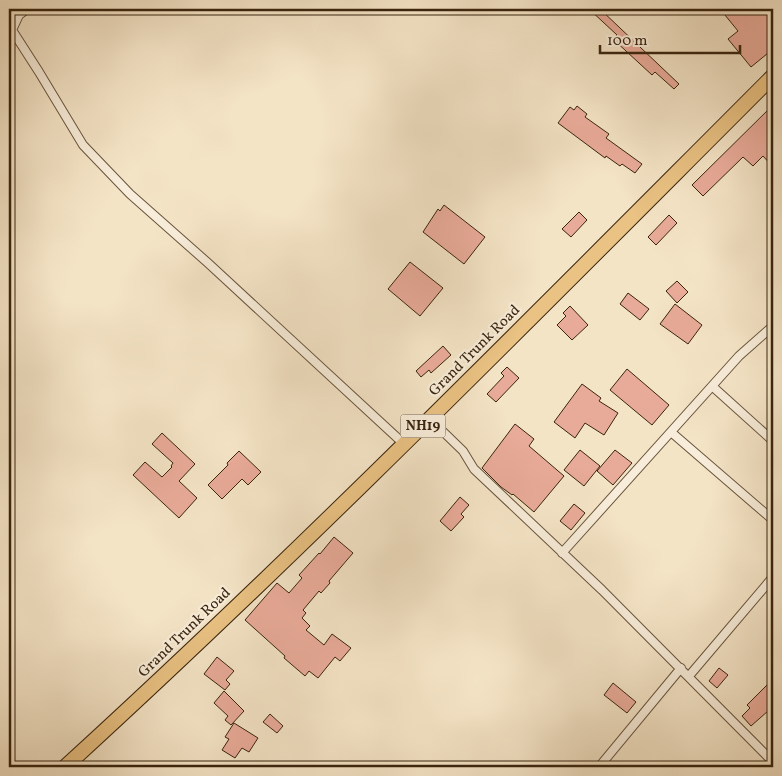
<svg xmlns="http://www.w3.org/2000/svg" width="782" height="776" font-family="Vollkorn,serif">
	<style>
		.building { fill: #e9ab99; stroke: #39240e }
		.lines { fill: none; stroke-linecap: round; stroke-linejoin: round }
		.street-casing { stroke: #68543c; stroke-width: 10 }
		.highway-casing { stroke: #39240e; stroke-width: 16 }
		.street { stroke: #f8edda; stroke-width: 8 }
		.highway { stroke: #eac283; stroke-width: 14 }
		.labels { text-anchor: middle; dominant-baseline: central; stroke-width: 4.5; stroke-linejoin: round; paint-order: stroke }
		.shield { fill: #f8edda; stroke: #72604b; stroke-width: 1 }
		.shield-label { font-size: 14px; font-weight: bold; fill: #39240e }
		.street-label { font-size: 15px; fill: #39240e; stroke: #f8edda }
	</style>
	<rect width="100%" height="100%" fill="#f4e4c6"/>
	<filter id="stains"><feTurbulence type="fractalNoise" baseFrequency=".004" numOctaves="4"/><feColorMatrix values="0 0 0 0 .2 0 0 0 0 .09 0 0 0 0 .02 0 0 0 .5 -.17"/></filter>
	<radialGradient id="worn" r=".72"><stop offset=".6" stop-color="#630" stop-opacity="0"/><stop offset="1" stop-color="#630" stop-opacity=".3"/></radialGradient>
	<path class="building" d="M589,9h11l79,75 -5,5 -19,-17 -3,3 -39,-36 4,-4z
		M720,9h48l5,6v34l-22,18 -23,-28 10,-8z
		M773,105v62l-10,-11 -10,10 -10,-9 -40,39 -11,-11z
		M577,106l10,8 -2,3 24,17 -3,4 36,26 -7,9 -13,-9 -2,2 -14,-10 -1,2 -47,-35 12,-16 4,3z
		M444,205l41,32 -21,27 -41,-32 15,-23 2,2z
		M579,212l8,8 -16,17 -9,-8z
		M669,215l8,8 -21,22 -8,-8z
		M410,262l33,26 -23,28 -32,-27z
		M677,281l11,11 -11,11 -11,-12z
		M628,293l21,16 -9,11 -20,-16z
		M675,304l27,21 -14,19 -28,-20z
		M570,306l18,19 -16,15 -15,-15 9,-9 -3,-3z
		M443,346l8,9 -20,18 -2,-3 -8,7 -5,-6z
		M507,367l12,11 -23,24 -9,-8 17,-18 -3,-3z
		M627,369l42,36 -17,20 -42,-35z
		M582,384l19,14 -2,3 19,12 -14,22 -19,-12 -10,15 -21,-16z
		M515,424l19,15 -5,7 35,30 -30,36 -21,-18 -1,1 -11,-8 -19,-19z
		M162,433l33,31 -16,17 18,17 -18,20 -46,-43 12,-13 17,15 10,-10 -1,-1 2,-3 -21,-19z
		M580,450l20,16 -16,20 -20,-16z
		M615,450l17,13 -19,22 -16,-14z
		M239,451l22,21 -13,13 -6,-6 -20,20 -14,-14 20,-20 -1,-2z
		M460,497l9,8 -8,9 3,3 -13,14 -11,-10z
		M574,504l11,9 -14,17 -11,-9z
		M334,537l19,16 -24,28 1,2 -9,10 -2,-2 -16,19 3,3 -4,5 8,8 -4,4 18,15 8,-11 19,14 -11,13 -5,-4 -17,21 -9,-7 -4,5 -21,-18 1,-2 -40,-36 32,-37 12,10 13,-15 -3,-3 20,-22 1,1z
		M217,657l17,14 -8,9 4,4 -5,6 -21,-16z
		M719,668l9,7 -11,13 -8,-7z
		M773,679v24l-6,7 1,1 -17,15 -9,-10 8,-8 -3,-3z
		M613,683l23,19 -9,11 -23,-18z
		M224,691l20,20 -13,14 -6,-5 3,-4 -14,-13z
		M270,714l13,12 -6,7 -14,-11z
		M234,723l24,15 -9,14 -7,-4 -7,10 -13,-8 7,-11 -4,-2z"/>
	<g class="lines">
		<defs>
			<path id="street" d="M9,26l3,4 7,-15 8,-6
				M12,30l27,42 44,73 47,49 78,69 196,181
				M712,386l61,55
				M430,419l33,32 11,18 128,121 171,172
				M671,432l102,88
				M562,553l177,-197 34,-30
				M689,676l84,-99
				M599,767l82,-99"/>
			<path id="highway" d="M65,767c243,-222 475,-458 708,-691"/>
		</defs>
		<use href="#street" class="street-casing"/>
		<use href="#highway" class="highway-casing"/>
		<use href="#street" class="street"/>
		<use href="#highway" class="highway"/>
	</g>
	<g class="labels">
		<rect class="shield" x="400.5" y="414.5" width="45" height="23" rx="4"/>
		<g class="shield-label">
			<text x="423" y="426">NH19</text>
		</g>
		<g class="street-label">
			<text transform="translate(475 351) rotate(-45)">Grand Trunk Road</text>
			<text transform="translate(185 633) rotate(-44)">Grand Trunk Road</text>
		</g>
	</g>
	<rect width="782" height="776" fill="none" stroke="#f4e4c6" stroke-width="30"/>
	<rect x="10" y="10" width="762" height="756" fill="none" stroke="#39240e" stroke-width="2.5"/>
	<rect x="15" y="15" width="752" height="746" fill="none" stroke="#39240e"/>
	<path d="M600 45v8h140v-8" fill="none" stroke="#39240e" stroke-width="2.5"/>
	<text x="607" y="45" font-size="15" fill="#39240e" stroke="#f8edda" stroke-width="4" paint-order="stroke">100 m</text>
	<rect width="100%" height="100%" filter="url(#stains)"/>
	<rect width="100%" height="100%" fill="url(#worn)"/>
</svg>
